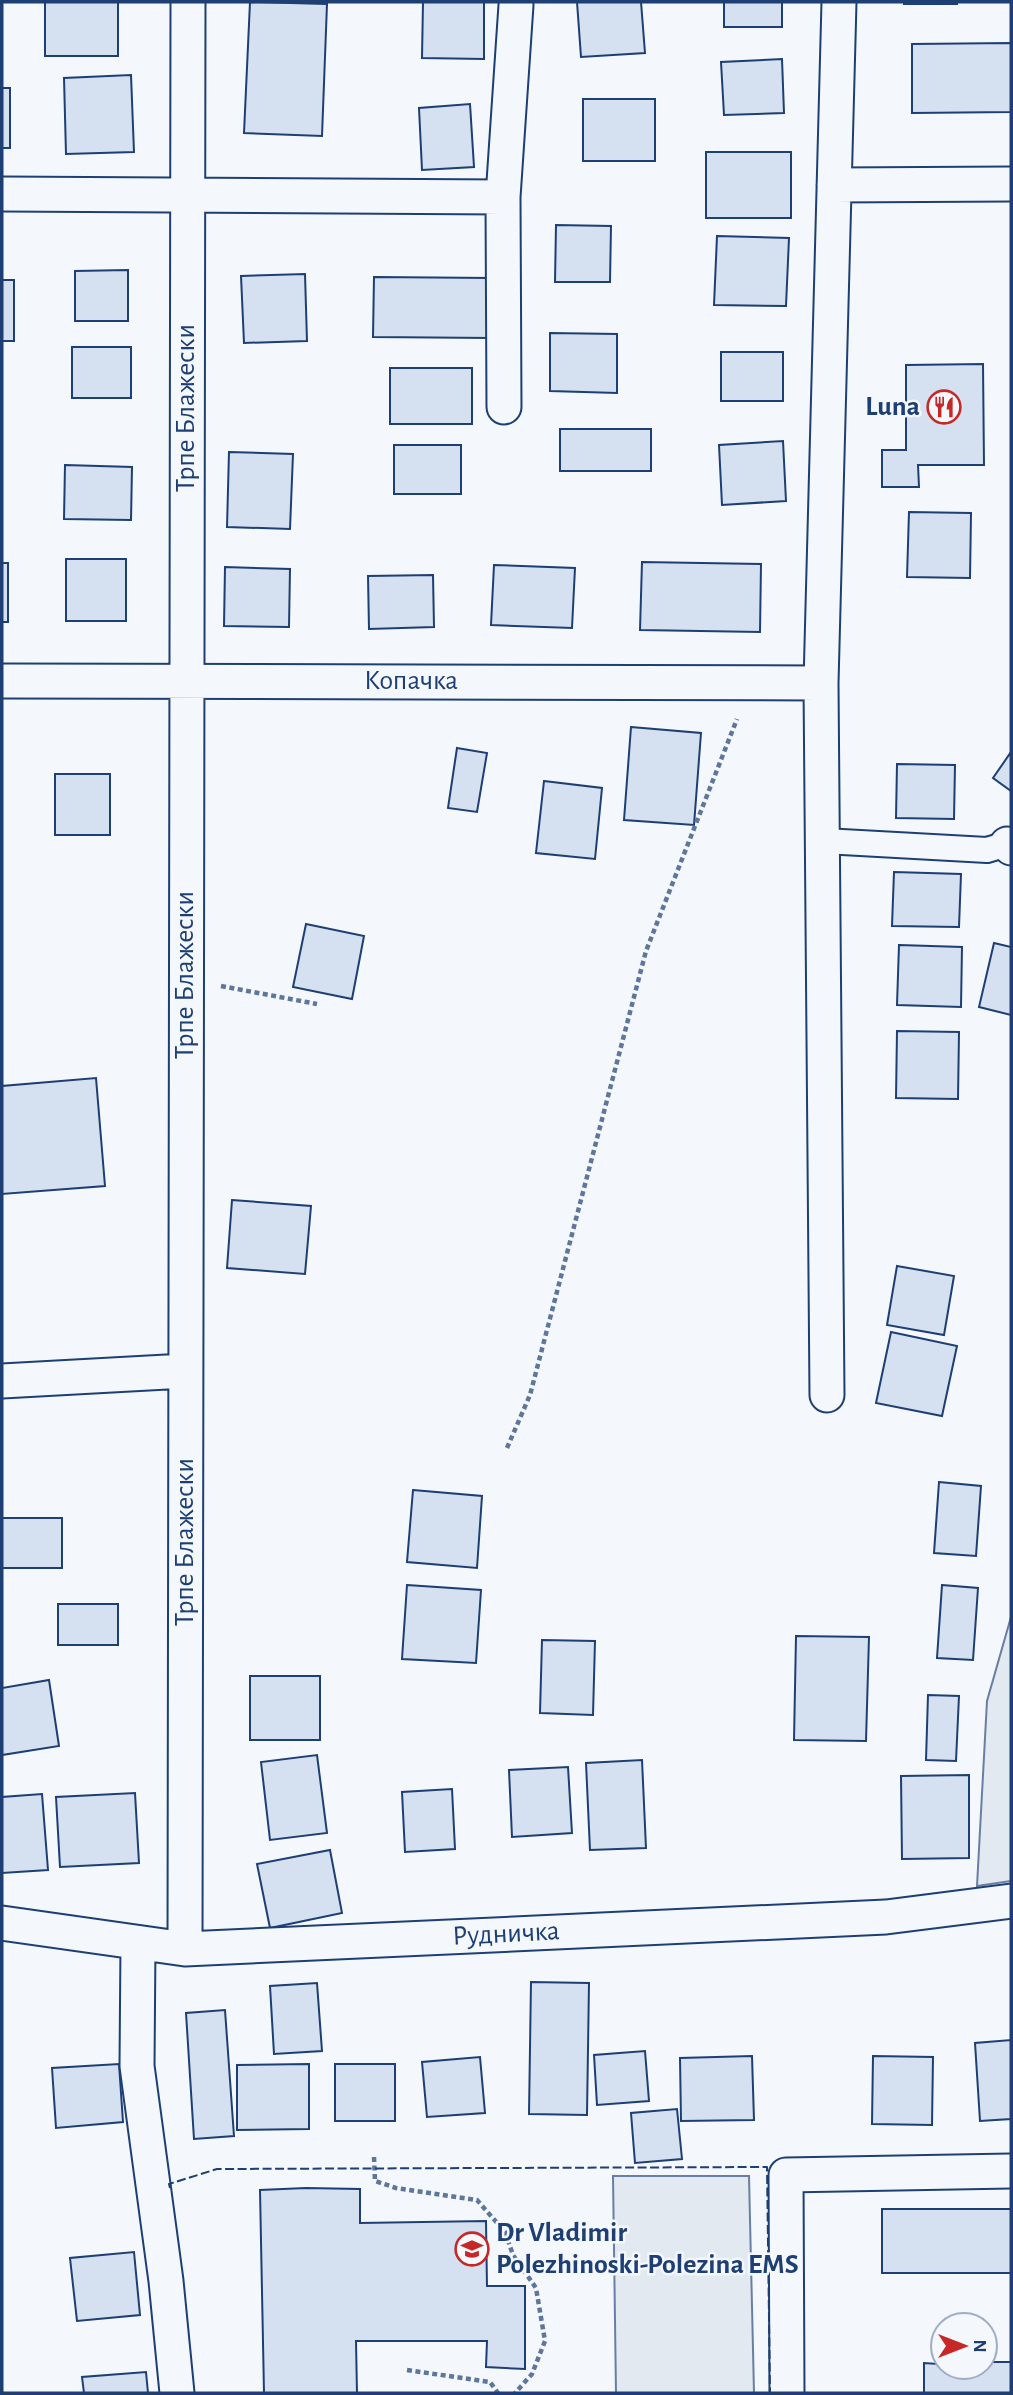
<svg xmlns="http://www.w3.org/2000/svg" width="1013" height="2395" font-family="'Alegreya Sans',sans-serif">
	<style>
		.green { fill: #e3e9f0; stroke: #687fa3; stroke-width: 2 }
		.building { fill: #d5e0f0; stroke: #1d3f73; stroke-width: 2 }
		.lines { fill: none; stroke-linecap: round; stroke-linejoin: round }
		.pedestrian-casing { stroke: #1d3f73; stroke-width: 28 }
		.minor-casing { stroke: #1d3f73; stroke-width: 37 }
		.path { stroke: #5e769c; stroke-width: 4.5; stroke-dasharray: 5 3.5; stroke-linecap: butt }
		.pedestrian { stroke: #f4f7fb; stroke-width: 24 }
		.minor { stroke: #f4f7fb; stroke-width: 33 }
		.fence { stroke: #1d3f73; stroke-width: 2; stroke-dasharray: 9 3.5; stroke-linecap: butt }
		.labels { text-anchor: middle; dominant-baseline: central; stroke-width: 5; stroke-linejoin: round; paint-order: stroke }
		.poi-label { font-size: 28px; font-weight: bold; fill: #1d3f73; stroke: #f4f7fb; text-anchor: end }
		.street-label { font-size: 28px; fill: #1d3f73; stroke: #f4f7fb }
	</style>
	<rect width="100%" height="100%" fill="#f4f7fb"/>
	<path class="green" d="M1011,1617v264l-34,5 10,-185z
		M613,2176h136l5,217h-138z"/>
	<path class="building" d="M45,2h73v54h-73z
		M250,2l77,2 -5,132 -78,-3z
		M423,2h61v57l-62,-1z
		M577,2h64l4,51 -64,4z
		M724,2h58v25h-58z
		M904,2h53v2h-53z
		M1011,43v69l-99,1v-69z
		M782,59l2,54 -60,2 -3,-53z
		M131,75l3,77 -68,2 -2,-76z
		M2,88h8v60h-8z
		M583,99h72v62h-72z
		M470,104l4,63 -52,3 -3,-62z
		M706,152h85v66h-85z
		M556,225l55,1 -1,56h-55z
		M717,236l72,2 -3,68 -72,-1z
		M128,270v51h-53v-50z
		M305,274l2,67 -63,2 -3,-67z
		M374,277l118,1 -1,60 -118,-1z
		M2,280h12v61h-12z
		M550,333l67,1v59l-67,-2z
		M72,347h59v51h-59z
		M721,352h62v49h-62z
		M983,364l1,101h-66l1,22h-37v-37h24v-85z
		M390,368h82v56h-82z
		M560,429h91v42h-91z
		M783,441l3,60 -64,4 -3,-60z
		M394,445h67v49h-67z
		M229,452l64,2 -3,75 -63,-2z
		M65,465l67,2 -1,53 -67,-1z
		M909,512l62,1 -1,65 -63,-1z
		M66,559h60v62h-60z
		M642,562l119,2 -1,68 -120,-2z
		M2,563h6v59h-6z
		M494,565l81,3 -3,60 -81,-3z
		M225,567l65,2 -1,58 -65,-1z
		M433,575l1,52 -65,2 -1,-53z
		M631,727l70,6 -7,92 -70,-5z
		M457,748l30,5 -10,59 -29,-4z
		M1011,752v39l-18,-13z
		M897,764l58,1 -1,54 -58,-1z
		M55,774h55v61h-55z
		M544,781l58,7 -7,71 -59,-6z
		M894,872l67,2 -2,53 -67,-1z
		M306,924l58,12 -12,63 -59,-12z
		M994,943l17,4v68l-32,-8z
		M899,945l63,2 -1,60 -64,-2z
		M897,1031l62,1 -1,67 -62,-1z
		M96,1078l9,108 -103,8v-108z
		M232,1200l79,6 -6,68 -78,-6z
		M897,1266l57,10 -10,59 -57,-10z
		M891,1332l66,14 -15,70 -66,-13z
		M939,1482l42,4 -5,70 -42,-3z
		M413,1490l69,6 -5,72 -70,-6z
		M2,1518h60v50h-60z
		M407,1585l74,5 -5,73 -74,-4z
		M942,1585l36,3 -5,72 -36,-2z
		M58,1604h60v41h-60z
		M796,1636l73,1 -3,104 -72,-1z
		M542,1640l53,1 -2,74 -53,-2z
		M250,1676h70v64h-70z
		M49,1680l10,66 -57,9v-67z
		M928,1695l31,1 -3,65 -30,-1z
		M317,1755l10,78 -57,7 -9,-78z
		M642,1760l4,88 -56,2 -4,-87z
		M568,1767l4,66 -60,4 -3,-67z
		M969,1775v83l-67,1 -1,-83z
		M452,1789l3,60 -50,3 -3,-60z
		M135,1793l4,70 -79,4 -4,-70z
		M42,1794l6,76 -46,3v-76z
		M330,1850l12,63 -72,15 -13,-64z
		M531,1982l58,1 -2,132 -58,-1z
		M317,1983l5,68 -48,3 -4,-68z
		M225,2010l9,126 -40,3 -8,-126z
		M1011,2040v79l-31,2 -5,-78z
		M645,2051l4,50 -52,4 -3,-50z
		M752,2056l2,64 -73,1 -1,-63z
		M873,2056l60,1 -1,68 -60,-1z
		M480,2057l5,56 -58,4 -5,-55z
		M119,2064l4,58 -67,6 -4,-60z
		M309,2064v65l-72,1v-65z
		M335,2064h60v57h-60z
		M677,2109l5,50 -47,4 -4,-50z
		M306,2188l54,1v34l126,-2 1,65h38v83l-39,-2 1,-26h-131l1,52h-93l-4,-203z
		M882,2209h129v64h-129z
		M134,2252l6,63 -63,6 -7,-63z
		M985,2362h26v31h-87v-30l61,4z
		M146,2372l2,21h-64l-2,-16z"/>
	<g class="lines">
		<defs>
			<path id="pedestrian" d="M824,841l163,9 20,-6"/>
			<path id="minor" d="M834,185l177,-1
				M2,194l501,3
				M504,407l-1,-210 13,-192
				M2,681l819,2
				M1007,844l4,4
				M2,1381l183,-10
				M827,1395l-6,-712 18,-681
				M2,1923l183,26 701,-32 125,-16
				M138,1944l-1,122 29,215 11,112
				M185,1949l3,-1947
				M787,2393l-1,-218 225,-4"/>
		</defs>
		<use href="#pedestrian" class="pedestrian-casing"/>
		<use href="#minor" class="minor-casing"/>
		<path class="path" d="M221,986l96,18
			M507,1448l23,-53 116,-444 91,-232
			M374,2157l1,24 21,7 81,12 28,32 8,23 23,33 9,53 -13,33 -17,19
			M407,2370l83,12 8,11"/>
		<use href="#pedestrian" class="pedestrian"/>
		<use href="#minor" class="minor"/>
		<path class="fence" d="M170,2188l-1,-4 48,-15 550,-2 3,226"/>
	</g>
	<defs>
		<symbol id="restaurant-ring" viewBox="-11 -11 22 22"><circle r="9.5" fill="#f4f7fb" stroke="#c62828" stroke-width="1.5"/><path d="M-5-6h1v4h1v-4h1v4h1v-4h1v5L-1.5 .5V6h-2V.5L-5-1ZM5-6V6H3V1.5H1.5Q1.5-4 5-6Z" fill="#c62828"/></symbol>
		<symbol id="school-ring" viewBox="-11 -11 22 22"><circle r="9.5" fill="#f4f7fb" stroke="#c62828" stroke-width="1.5"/><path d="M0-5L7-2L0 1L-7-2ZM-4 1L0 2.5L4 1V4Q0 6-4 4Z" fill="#c62828"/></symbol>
	</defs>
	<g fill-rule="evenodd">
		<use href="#restaurant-ring" x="925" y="388" width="38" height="38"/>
		<use href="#school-ring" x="453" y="2230" width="38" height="38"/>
	</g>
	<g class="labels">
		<g class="poi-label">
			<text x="920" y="407">Luna</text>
			<text x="496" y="2233" text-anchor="start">Dr Vladimir<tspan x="496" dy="32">Polezhinoski-Polezina EMS</tspan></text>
		</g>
		<g class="street-label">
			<text transform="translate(186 408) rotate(-90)">Трпе Блажески</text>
			<text x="411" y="681">Копачка</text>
			<text transform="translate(185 975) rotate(-90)">Трпе Блажески</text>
			<text transform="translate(185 1542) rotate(-90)">Трпе Блажески</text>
			<text transform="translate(506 1934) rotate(-3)">Рудничка</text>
		</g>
	</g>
	<rect width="1013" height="2395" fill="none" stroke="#1d3f73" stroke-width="7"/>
	<g transform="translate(964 2346) rotate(90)"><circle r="33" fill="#f4f7fb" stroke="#9eadc5" stroke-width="2"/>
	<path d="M0-5L12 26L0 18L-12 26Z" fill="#c62828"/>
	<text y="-10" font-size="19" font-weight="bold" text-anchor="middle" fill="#1d3f73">N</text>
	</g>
</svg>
